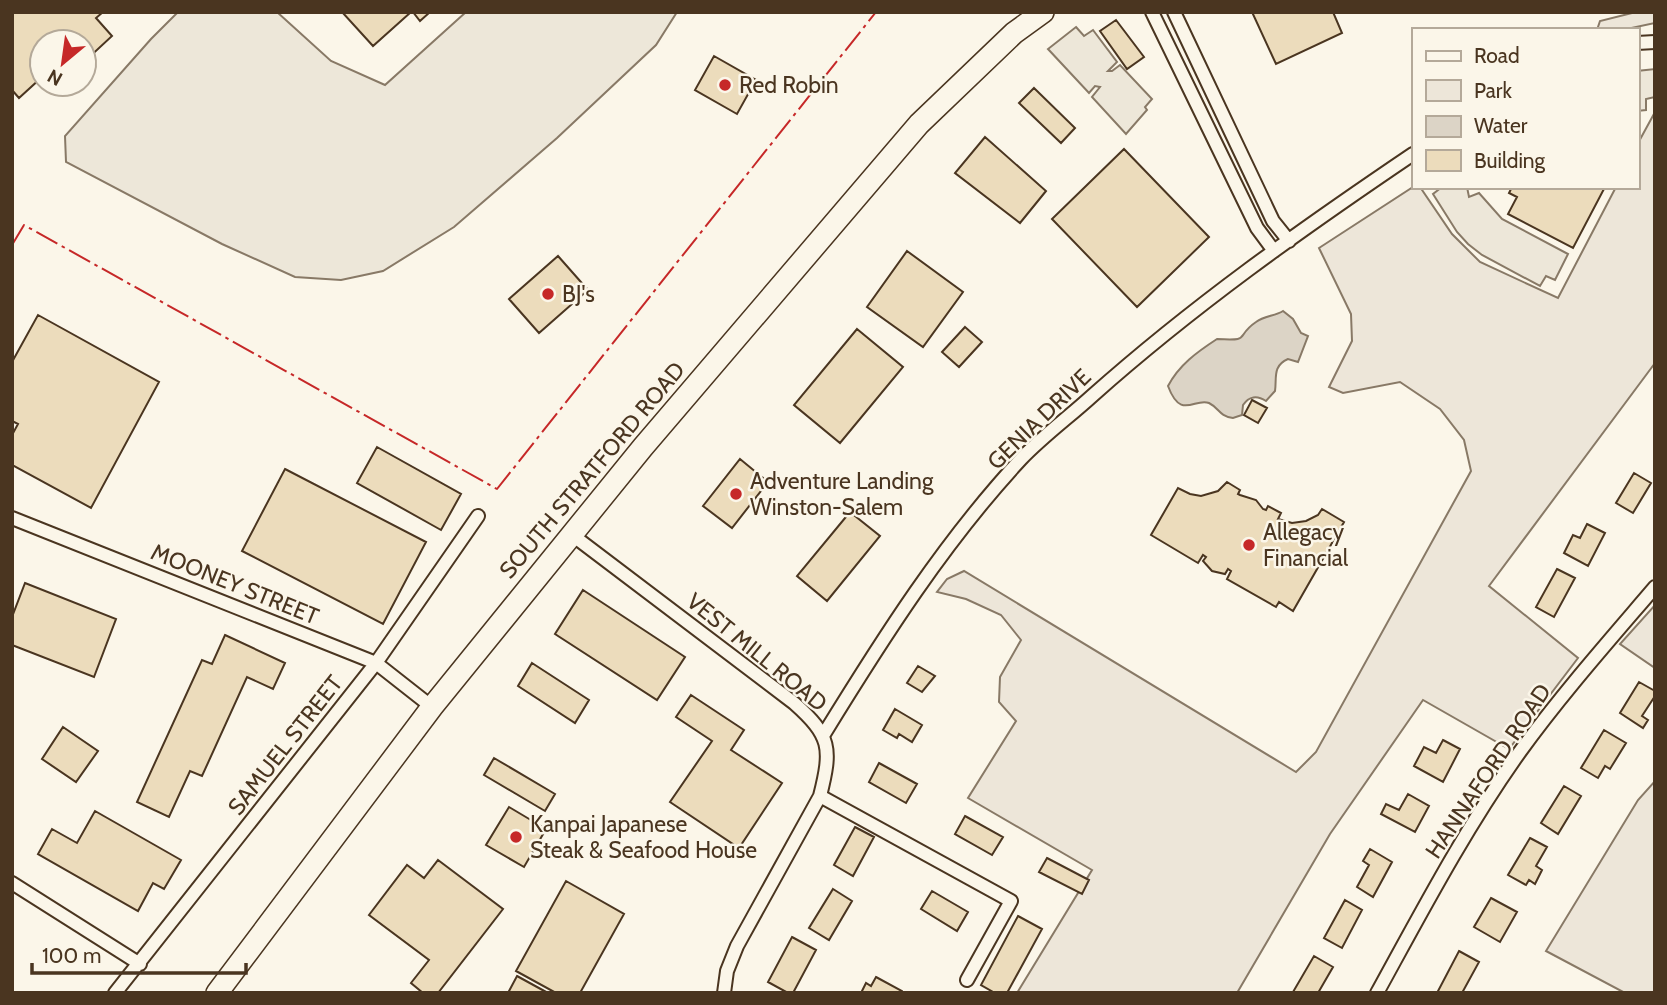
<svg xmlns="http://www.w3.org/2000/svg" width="1667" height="1005" font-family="Cabin,sans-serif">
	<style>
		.green { fill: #ede6d9; stroke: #887966; stroke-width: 2 }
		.parking { fill: #ede7d9; stroke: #887966; stroke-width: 2 }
		.water { fill: #dcd4c6; stroke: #887966; stroke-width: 2 }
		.building { fill: #ecdcbc; stroke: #4a3520; stroke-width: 2 }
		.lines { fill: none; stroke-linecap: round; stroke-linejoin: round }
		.minor-casing { stroke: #4a3520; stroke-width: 16 }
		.primary-casing { stroke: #4a3520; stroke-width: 24 }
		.minor { stroke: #fbf6e9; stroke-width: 12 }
		.primary { stroke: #fbf6e9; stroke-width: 21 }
		.power { stroke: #c62828; stroke-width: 2; stroke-dasharray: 24 5 3.5 5; stroke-linecap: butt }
		.poi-dot { fill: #c62828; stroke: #fbf6e9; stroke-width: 2.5 }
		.labels { text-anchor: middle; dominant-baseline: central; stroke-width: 5; stroke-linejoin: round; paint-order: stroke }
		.poi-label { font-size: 23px; fill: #4a3520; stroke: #fbf6e9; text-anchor: start }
		.street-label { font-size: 23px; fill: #4a3520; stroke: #fbf6e9 }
	</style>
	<rect width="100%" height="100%" fill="#fbf6e9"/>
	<path class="green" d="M1636,12h19v11l-33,7h-25l3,-9z
		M1655,112v251l-166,223 89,72 -69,91 -86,-49 -93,134 -93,159h-220l75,-123 -124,-72 48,-77 -17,-19 1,-25 21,-37 -20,-25 -35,-16 -29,-7 10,-13 17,-8 332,201 20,-20 155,-281 -7,-31 -24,-31 -40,-27 -57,11 -14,-6 23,-46 -1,-27 -32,-66 94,-61h7l32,47 28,28 78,36 58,-111h21v-42z
		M1655,605v63l-35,-24z
		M1655,781v212h-30l-79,-42 92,-151z"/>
	<path class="parking" d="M178,12h99l54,49 54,24 81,-73h211l-21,33 -99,93 -103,89 -71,44 -42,9 -46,-3 -73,-33 -156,-82 -1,-26 86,-97z
		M1076,27l8,9 9,-6 24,32 -9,9h4l8,-6 32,34 -7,8 2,3 -21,24 -34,-37 8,-10 -5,-1 -6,7 -41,-44z
		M1655,69v28l-9,2v11l-9,1v-40z
		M1442,187h25l2,10 10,-4 23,26 66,35 -13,26 -9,-4 -6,10 -58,-31 -14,-11 -11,-12 -24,-38z"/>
	<path class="water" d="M1283,311l10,8 8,14 7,3 -10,26 -10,-3c-16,7 -11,19 -13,32l-9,10c-9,-6 -17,-5 -23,4l-1,10 -9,3c-14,-2 -14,-10 -24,-15 -14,-6 -28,18 -41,-17 11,-21 29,-34 49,-47 36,2 17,-2 39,-17 8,-6 19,-6 27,-11z"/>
	<path class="building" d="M12,12h91l-7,6 16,18 -28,26v-20h-42v35l-23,21 -7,-8z
		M342,12h69l-38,34z
		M413,12h17l-10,9z
		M1252,12h81l9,21 -66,31z
		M1116,20l28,37 -17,12 -27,-38z
		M714,56l42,24 -19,34 -42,-24z
		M1034,88l41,40 -14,15 -42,-40z
		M985,137l61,54 -26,32 -65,-50z
		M1124,149l85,88 -72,70 -85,-88z
		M1512,187h93l-32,61 -65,-34 9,-17 -8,-4z
		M907,251l56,41 -40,55 -56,-40z
		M558,256l30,34 -49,43 -30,-34z
		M38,315l121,67 -68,126 -79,-43v-30l6,-11 -6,-3v-59z
		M965,327l17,15 -23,25 -17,-15z
		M857,329l46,38 -63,76 -46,-38z
		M1252,400l15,8 -9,15 -14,-8z
		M377,447l84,47 -20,36 -84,-47z
		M740,459l28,23 -36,46 -29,-22z
		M285,469l141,73 -43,82 -141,-73z
		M1634,473l17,10 -18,30 -17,-10z
		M1227,482l13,8 -2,4 2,1 16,5 7,9 3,1 2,-4 13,7 -3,6 14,4 14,-2 12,-6 4,-6 22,13 -51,89 -14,-9 -3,5 -49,-28 4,-8 -3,-2 -3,5 -13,-3 -9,-10 3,-4 -3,-2 -5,8 -47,-28 27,-47 12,6 11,2 17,-5z
		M850,512l30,24 -53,65 -30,-25z
		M1587,524l18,9 -17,33 -24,-13 9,-18 7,3z
		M1557,569l18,9 -21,39 -18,-10z
		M25,583l91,36 -22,58 -82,-32v-28z
		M583,590l102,67 -28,43 -102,-66z
		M225,635l60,28 -12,26 -26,-12 -45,99 -12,-5 -21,46 -32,-15 65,-142 10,4z
		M532,663l57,37 -14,23 -57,-37z
		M918,666l17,10 -13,16 -15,-9z
		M1639,682l16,9v5l-13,20 6,4 -5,8 -23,-15z
		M691,695l53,35 -13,20 51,33 -43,65 -69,-46 42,-61 -36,-24z
		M895,709l27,16 -10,17 -13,-8 -2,4 -14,-8z
		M63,727l35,24 -22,31 -34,-23z
		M1604,730l22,13 -16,26 -5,-3 -7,12 -17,-10z
		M1443,740l17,9 -17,33 -29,-16 10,-19 12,6z
		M494,758l61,36 -10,17 -61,-36z
		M879,763l38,21 -11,19 -37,-21z
		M1564,786l17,10 -23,38 -17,-11z
		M1408,794l21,12 -14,26 -34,-18 5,-10 13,6z
		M509,807l37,22 -22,38 -38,-22z
		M95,811l86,49 -17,29 -11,-6 -15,28 -100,-57 14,-25 25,14z
		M965,816l38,21 -11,18 -37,-21z
		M855,827l19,10 -21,39 -19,-11z
		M1530,838l17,9 -11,19 6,4 -7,14 -6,-4 -3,5 -18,-10z
		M1370,849l22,13 -19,35 -16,-10 12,-22 -6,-4z
		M1047,858l42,22 -7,14 -43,-22z
		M438,860l65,49 -65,84h-15l-12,-10 18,-23 -60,-45 38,-50 17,13z
		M566,881l58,33 -44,79h-24l-40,-22z
		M833,889l19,12 -23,39 -20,-12z
		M932,891l36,21 -11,19 -36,-22z
		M1491,898l26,14 -17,30 -26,-15z
		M1345,900l17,10 -20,38 -18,-10z
		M1018,916l24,13 -35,64h-12l-14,-8z
		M792,937l24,13 -23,43h-5l-20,-11z
		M1459,951l20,11 -17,31h-25z
		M1314,956l19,11 -15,26 -25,-1z
		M517,976l31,17h-40z
		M876,977l26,14v2h-41l5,-10 5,3z"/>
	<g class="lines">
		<defs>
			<path id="minor" d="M1152,12l105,216 17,23
				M1174,12l99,209 16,20
				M1637,43l18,-1
				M12,518l364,145 56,44
				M571,534l223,169c37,33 38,45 26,93l-83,150 -10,25 -3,22
				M824,734c59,-96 120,-192 197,-275 22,-23 48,-42 71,-63 101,-90 210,-167 321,-242
				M820,796l191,105 -44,79
				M12,883l128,81
				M115,993l261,-330 102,-147
				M1377,993c45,-82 88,-164 142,-240 42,-58 89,-111 136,-166"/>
			<path id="primary" d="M217,993l215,-286 211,-260 276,-323 95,-91 29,-21"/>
		</defs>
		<use href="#minor" class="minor-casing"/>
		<use href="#primary" class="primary-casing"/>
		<use href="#minor" class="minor"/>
		<use href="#primary" class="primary"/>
		<path class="power" d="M12,245l12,-20 473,264 379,-477"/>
	</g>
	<g class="poi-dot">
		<circle cx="725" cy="85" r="7"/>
		<circle cx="548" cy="294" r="7"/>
		<circle cx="736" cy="494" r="7"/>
		<circle cx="1249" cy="545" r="7"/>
		<circle cx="516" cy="837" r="7"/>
	</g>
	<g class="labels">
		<g class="poi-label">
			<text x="739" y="85">Red Robin</text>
			<text x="562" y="294">BJ's</text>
			<text x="750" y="481">Adventure Landing<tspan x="750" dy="26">Winston-Salem</tspan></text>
			<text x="1263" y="532">Allegacy<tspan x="1263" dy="26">Financial</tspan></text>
			<text x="530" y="824">Kanpai Japanese<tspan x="530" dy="26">Steak &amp; Seafood House</tspan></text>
		</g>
		<g class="street-label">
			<text transform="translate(1039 419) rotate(-44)">GENIA DRIVE</text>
			<text transform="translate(592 470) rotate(-50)">SOUTH STRATFORD ROAD</text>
			<text transform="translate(235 584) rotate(22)">MOONEY STREET</text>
			<text transform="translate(757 652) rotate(39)">VEST MILL ROAD</text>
			<text transform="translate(285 745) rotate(-52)">SAMUEL STREET</text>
			<text transform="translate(1488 771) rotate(-56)">HANNAFORD ROAD</text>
		</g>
	</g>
	<rect width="1667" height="1005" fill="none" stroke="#4a3520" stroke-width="28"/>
	<rect x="1412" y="28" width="228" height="161" fill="#fbf6e9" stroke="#b4a999" stroke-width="2"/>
	<rect x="1426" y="51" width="35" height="10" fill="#fbf6e9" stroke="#b4a999" stroke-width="2"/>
	<text x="1474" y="63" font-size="21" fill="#4a3520">Road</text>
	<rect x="1426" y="80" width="35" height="21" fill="#ede6d9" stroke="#b4a999" stroke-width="2"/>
	<text x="1474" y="98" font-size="21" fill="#4a3520">Park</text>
	<rect x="1426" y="116" width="35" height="21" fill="#dcd4c6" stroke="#b4a999" stroke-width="2"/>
	<text x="1474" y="133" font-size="21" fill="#4a3520">Water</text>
	<rect x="1426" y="150" width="35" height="21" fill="#ecdcbc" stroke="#b4a999" stroke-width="2"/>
	<text x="1474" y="168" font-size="21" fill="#4a3520">Building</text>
	<g transform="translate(63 63) rotate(209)"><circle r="33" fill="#fbf6e9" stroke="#b4a999" stroke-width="2"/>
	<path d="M0-5L12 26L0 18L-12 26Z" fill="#c62828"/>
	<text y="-10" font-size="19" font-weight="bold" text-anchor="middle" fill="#4a3520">N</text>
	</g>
	<path d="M32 963v10h214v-10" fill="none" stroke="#4a3520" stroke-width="3.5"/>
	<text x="42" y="963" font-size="21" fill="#4a3520" stroke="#fbf6e9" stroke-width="5" paint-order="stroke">100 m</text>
</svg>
